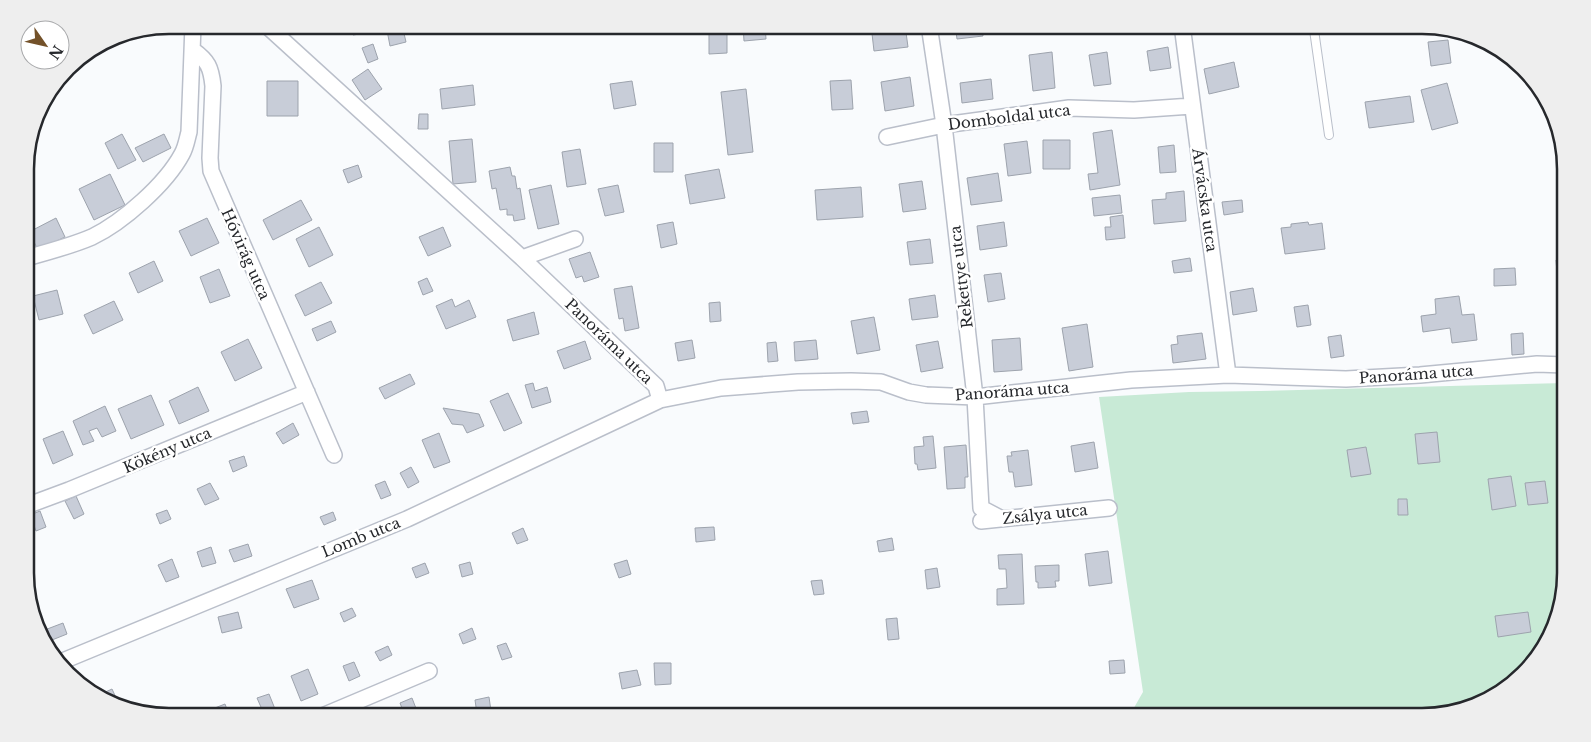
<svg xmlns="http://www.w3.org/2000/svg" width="1591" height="742" font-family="'Libre Baskerville',serif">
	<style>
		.green { fill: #c8ead6 }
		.building { fill: #c8cdd8; stroke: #9da3ad }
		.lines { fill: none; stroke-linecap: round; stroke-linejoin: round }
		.service-casing { stroke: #babfca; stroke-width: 10 }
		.minor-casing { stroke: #babfca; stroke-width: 18 }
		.service { stroke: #fff; stroke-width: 8 }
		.minor { stroke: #fff; stroke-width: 15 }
		.labels { text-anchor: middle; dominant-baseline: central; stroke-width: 5; stroke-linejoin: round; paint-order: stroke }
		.street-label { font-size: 15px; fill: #26282c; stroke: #fff }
		.rim { fill: none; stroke: #26282c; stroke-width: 2.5 }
	</style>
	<rect width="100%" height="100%" fill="#f9fbfd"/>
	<path class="green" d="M1565,383l1,191 -11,55 -53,64 -71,24h-658l358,-4 12,-21 -44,-295 90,-5 71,-1z"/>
	<path class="building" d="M289,25h35v4l-34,5z
		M352,25h20l1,7 -20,3z
		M386,25h16l4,17 -16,4z
		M743,25h22l1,14 -22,2z
		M871,25h34l3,22 -34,4z
		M955,25h27l1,11 -26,3z
		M709,32h18v21l-18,1z
		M1448,40l3,23 -20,3 -3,-24z
		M373,44l5,15 -10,4 -6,-15z
		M1168,47l3,21 -21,3 -3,-20z
		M1052,52l3,36 -22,3 -4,-36z
		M1107,52l4,32 -17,2 -5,-31z
		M1234,62l5,25 -30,7 -5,-25z
		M368,69l14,20 -17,11 -13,-20z
		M910,77l4,29 -29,5 -4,-29z
		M991,79l2,20 -31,4 -2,-20z
		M851,80l2,29 -21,1 -2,-29z
		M267,81h31v35h-31z
		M632,81l4,24 -22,4 -4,-25z
		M1447,83l11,40 -26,7 -11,-40z
		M473,85l2,20 -33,4 -2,-20z
		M746,89l7,63 -25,3 -7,-63z
		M1410,96l4,26 -45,6 -4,-26z
		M419,114h9v15h-10z
		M1112,130l8,55 -30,5 -2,-16 10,-1 -5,-40z
		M122,134l14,26 -18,9 -13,-26z
		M164,134l7,14 -28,14 -8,-14z
		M472,139l4,43 -23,2 -4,-43z
		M1043,140h27v29h-27z
		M1027,141l4,32 -23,3 -4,-32z
		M654,143h19v29h-19z
		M1174,145l2,27 -16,1 -2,-26z
		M580,149l6,35 -19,3 -5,-35z
		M358,165l4,12 -14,6 -5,-13z
		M510,167l2,9h3l2,13 3,-1 5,31 -11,2 -1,-6h-6v-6l-7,1 -4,-22 -4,1 -3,-18z
		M719,169l6,29 -35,6 -5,-29z
		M998,173l4,28 -31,4 -4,-27z
		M110,174l15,31 -31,15 -15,-31z
		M922,181l4,28 -23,3 -4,-28z
		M551,185l8,39 -21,5 -9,-39z
		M618,185l6,27 -19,4 -7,-27z
		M861,187l2,30 -46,3 -2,-30z
		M1184,191l2,30 -32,3 -2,-24 14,-1v-6z
		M1120,195l2,18 -28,3 -2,-18z
		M301,200l11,20 -39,20 -10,-20z
		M1242,200l1,12 -19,3 -2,-13z
		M1123,215l2,23 -19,2 -1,-13h6l-1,-10z
		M56,218l9,19 -27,13 -9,-18z
		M207,218l12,25 -28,13 -12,-25z
		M673,222l4,22 -16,4 -4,-23z
		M1004,222l3,24 -27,4 -3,-24z
		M1308,222l1,3 13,-2 3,26 -40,5 -4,-26 10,-1v-3z
		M319,227l14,28 -24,12 -13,-28z
		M443,227l8,19 -23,10 -9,-19z
		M930,239l3,24 -23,2 -3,-23z
		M590,252l9,25 -15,5 -2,-6 -6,2 -7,-19z
		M1190,258l2,13 -18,2 -2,-12z
		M1556,260h9v26h-7z
		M154,261l9,20 -25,12 -9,-20z
		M1515,268l1,17 -22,1v-17z
		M219,269l11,27 -20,7 -10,-26z
		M1001,273l4,26 -17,3 -4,-27z
		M427,278l6,13 -10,4 -5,-13z
		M321,282l11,21 -27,13 -10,-21z
		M632,286l7,42 -14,3 -2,-13 -4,1 -5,-30z
		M1253,288l4,23 -24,4 -3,-23z
		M57,290l6,24 -24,6 -6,-24z
		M935,295l3,22 -26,3 -3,-21z
		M1459,296l3,19 12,-1 3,26 -25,3 -2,-15 -27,4 -2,-16 15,-2 -1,-15z
		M452,299l3,8 14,-7 7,17 -30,12 -10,-23z
		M114,301l9,19 -30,14 -9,-19z
		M720,302l1,19 -11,1 -1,-19z
		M1308,305l3,20 -14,2 -3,-20z
		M534,312l5,22 -26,7 -6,-21z
		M874,317l6,33 -23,4 -6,-33z
		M331,321l5,11 -19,9 -5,-12z
		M1087,324l6,43 -24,4 -7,-43z
		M1202,333l4,26 -33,4 -2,-18 7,-1 -1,-8z
		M1523,333l1,21 -12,1 -1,-21z
		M1341,335l3,21 -13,2 -3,-21z
		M1020,338l2,32 -28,2 -2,-32z
		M248,339l14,29 -27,13 -14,-29z
		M692,340l3,18 -17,3 -3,-18z
		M816,340l2,19 -23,2 -1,-19z
		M585,341l6,18 -27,10 -7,-18z
		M938,341l5,27 -22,4 -5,-27z
		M776,342l2,19 -10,1 -1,-19z
		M410,374l5,10 -30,15 -6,-11z
		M533,383l2,8 12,-4 4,15 -19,6 -7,-23z
		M198,387l11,24 -30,13 -10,-23z
		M508,393l14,30 -18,8 -14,-30z
		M151,395l13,30 -33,14 -13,-30z
		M105,406l11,25 -14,6 -5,-9 -8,3 5,10 -11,4 -10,-24z
		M443,408l36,6 5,12 -17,7 -4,-8 -11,-1z
		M867,411l2,11 -16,2 -2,-11z
		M293,423l6,12 -16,9 -7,-11z
		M63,431l10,24 -20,9 -10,-25z
		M1437,432l3,30 -22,2 -3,-30z
		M439,433l11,29 -16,6 -12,-28z
		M933,436l3,32 -18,2 -1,-6h-2l-1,-17 10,-1 -1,-9z
		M1094,442l4,26 -23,4 -4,-26z
		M966,445l2,32h-3v11l-18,1 -3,-42z
		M1366,447l5,27 -20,3 -4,-27z
		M1028,450l4,35 -17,2 -2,-15h-4l-2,-16h5l-1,-4z
		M244,456l3,10 -14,6 -4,-11z
		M411,467l8,15 -11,6 -8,-15z
		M1511,476l5,30 -24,4 -4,-31z
		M385,481l6,14 -10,4 -6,-14z
		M1545,481l3,22 -20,2 -3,-22z
		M210,483l9,16 -14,6 -8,-16z
		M76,496l8,18 -10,5 -9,-18z
		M1398,499h9l1,16h-10z
		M167,510l4,9 -11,5 -4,-10z
		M40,511l6,16 -10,4 -6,-16z
		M333,512l3,8 -12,5 -4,-8z
		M714,527l1,13 -19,2 -1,-14z
		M523,528l5,12 -11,4 -5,-11z
		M892,538l2,12 -15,2 -2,-11z
		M248,544l4,12 -18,6 -5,-12z
		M211,547l5,16 -14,4 -5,-15z
		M1108,551l4,32 -23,3 -4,-32z
		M1022,554l2,50 -27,1v-16l10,-1 -1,-19h-7l-1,-14z
		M172,559l7,18 -13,5 -8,-17z
		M627,560l4,14 -12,4 -5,-14z
		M470,562l3,12 -11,3 -3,-12z
		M425,563l4,10 -13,5 -4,-10z
		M1059,565v16h-4l1,6 -18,1v-6h-2l-1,-16z
		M937,568l3,19 -13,2 -2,-19z
		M312,580l7,19 -25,9 -8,-19z
		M822,580l2,14 -10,1 -3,-14z
		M352,608l4,8 -12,6 -4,-9z
		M238,612l4,16 -20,5 -4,-16z
		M1528,612l3,20 -33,5 -3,-21z
		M897,618l2,21 -11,1 -2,-21z
		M63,623l4,11 -20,8 -5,-11z
		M472,628l4,11 -13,5 -4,-10z
		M506,643l6,14 -10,3 -5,-14z
		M388,646l4,9 -12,6 -5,-9z
		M1124,660l1,13 -15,1 -1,-13z
		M354,662l6,14 -11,5 -6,-15z
		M654,663h17v21l-16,1z
		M308,669l10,25 -17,7 -10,-25z
		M637,670l4,15 -19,4 -3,-16z
		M112,689l6,13 -7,2 -12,-9z
		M269,694l6,15 -11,5 -7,-16z
		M489,697l2,14 -14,3 -2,-14z
		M412,698l5,13 -12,5 -5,-13z
		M225,704l5,13h-27l-1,-4z"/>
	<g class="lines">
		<defs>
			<path id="service" d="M1316,25l-2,5 15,105"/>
			<path id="minor" d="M266,25l256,233 134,128 4,14
				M929,25l15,100 31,272 6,111 21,11
				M1182,25l46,350
				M193,50c15,11 18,17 20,36l-3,72 1,13 123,284
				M887,137l57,-12 125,-17 65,2 58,-4
				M26,258c22,-6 45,-12 66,-21 31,-15 74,-53 90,-83 4,-7 5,-15 7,-22l4,-107
				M522,258l53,-19
				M26,506l43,-16 238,-98
				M981,521l128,-13
				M58,663l349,-144 253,-119 61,-12 77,-6 53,-1 30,1 28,10 17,3 49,2 156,-17 97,-5 118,4 74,-4 117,-11 28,1
				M320,717l109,-46"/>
		</defs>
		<use href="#service" class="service-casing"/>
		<use href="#minor" class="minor-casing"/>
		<use href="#service" class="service"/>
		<use href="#minor" class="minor"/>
	</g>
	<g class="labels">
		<g class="street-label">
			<text transform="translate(1009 117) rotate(-7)">Domboldal utca</text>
			<text transform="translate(1205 200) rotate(82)">Árvácska utca</text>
			<text transform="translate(246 254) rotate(66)">Hóvirág utca</text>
			<text transform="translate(961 277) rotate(-97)">Rekettye utca</text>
			<text transform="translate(609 341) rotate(44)">Panoráma utca</text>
			<text transform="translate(1416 374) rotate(-4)">Panoráma utca</text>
			<text transform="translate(1012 391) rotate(-4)">Panoráma utca</text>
			<text transform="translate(167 450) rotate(-23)">Kökény utca</text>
			<text transform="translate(1045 514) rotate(-6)">Zsálya utca</text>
			<text transform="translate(361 537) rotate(-22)">Lomb utca</text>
		</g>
	</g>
	<path d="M0 0H1591V742H0ZM169 34H1422A135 135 0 0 1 1557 169V573A135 135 0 0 1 1422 708H169A135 135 0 0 1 34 573V169A135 135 0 0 1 169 34Z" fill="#eee" fill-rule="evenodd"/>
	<path class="rim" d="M169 34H1422A135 135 0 0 1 1557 169V573A135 135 0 0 1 1422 708H169A135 135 0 0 1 34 573V169A135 135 0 0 1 169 34Z"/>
	<g transform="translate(45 45) rotate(124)"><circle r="24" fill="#ffffff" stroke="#a8a9ab"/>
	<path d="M0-4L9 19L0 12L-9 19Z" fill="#735129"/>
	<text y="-8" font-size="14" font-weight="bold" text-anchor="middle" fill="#26282c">N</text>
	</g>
</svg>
